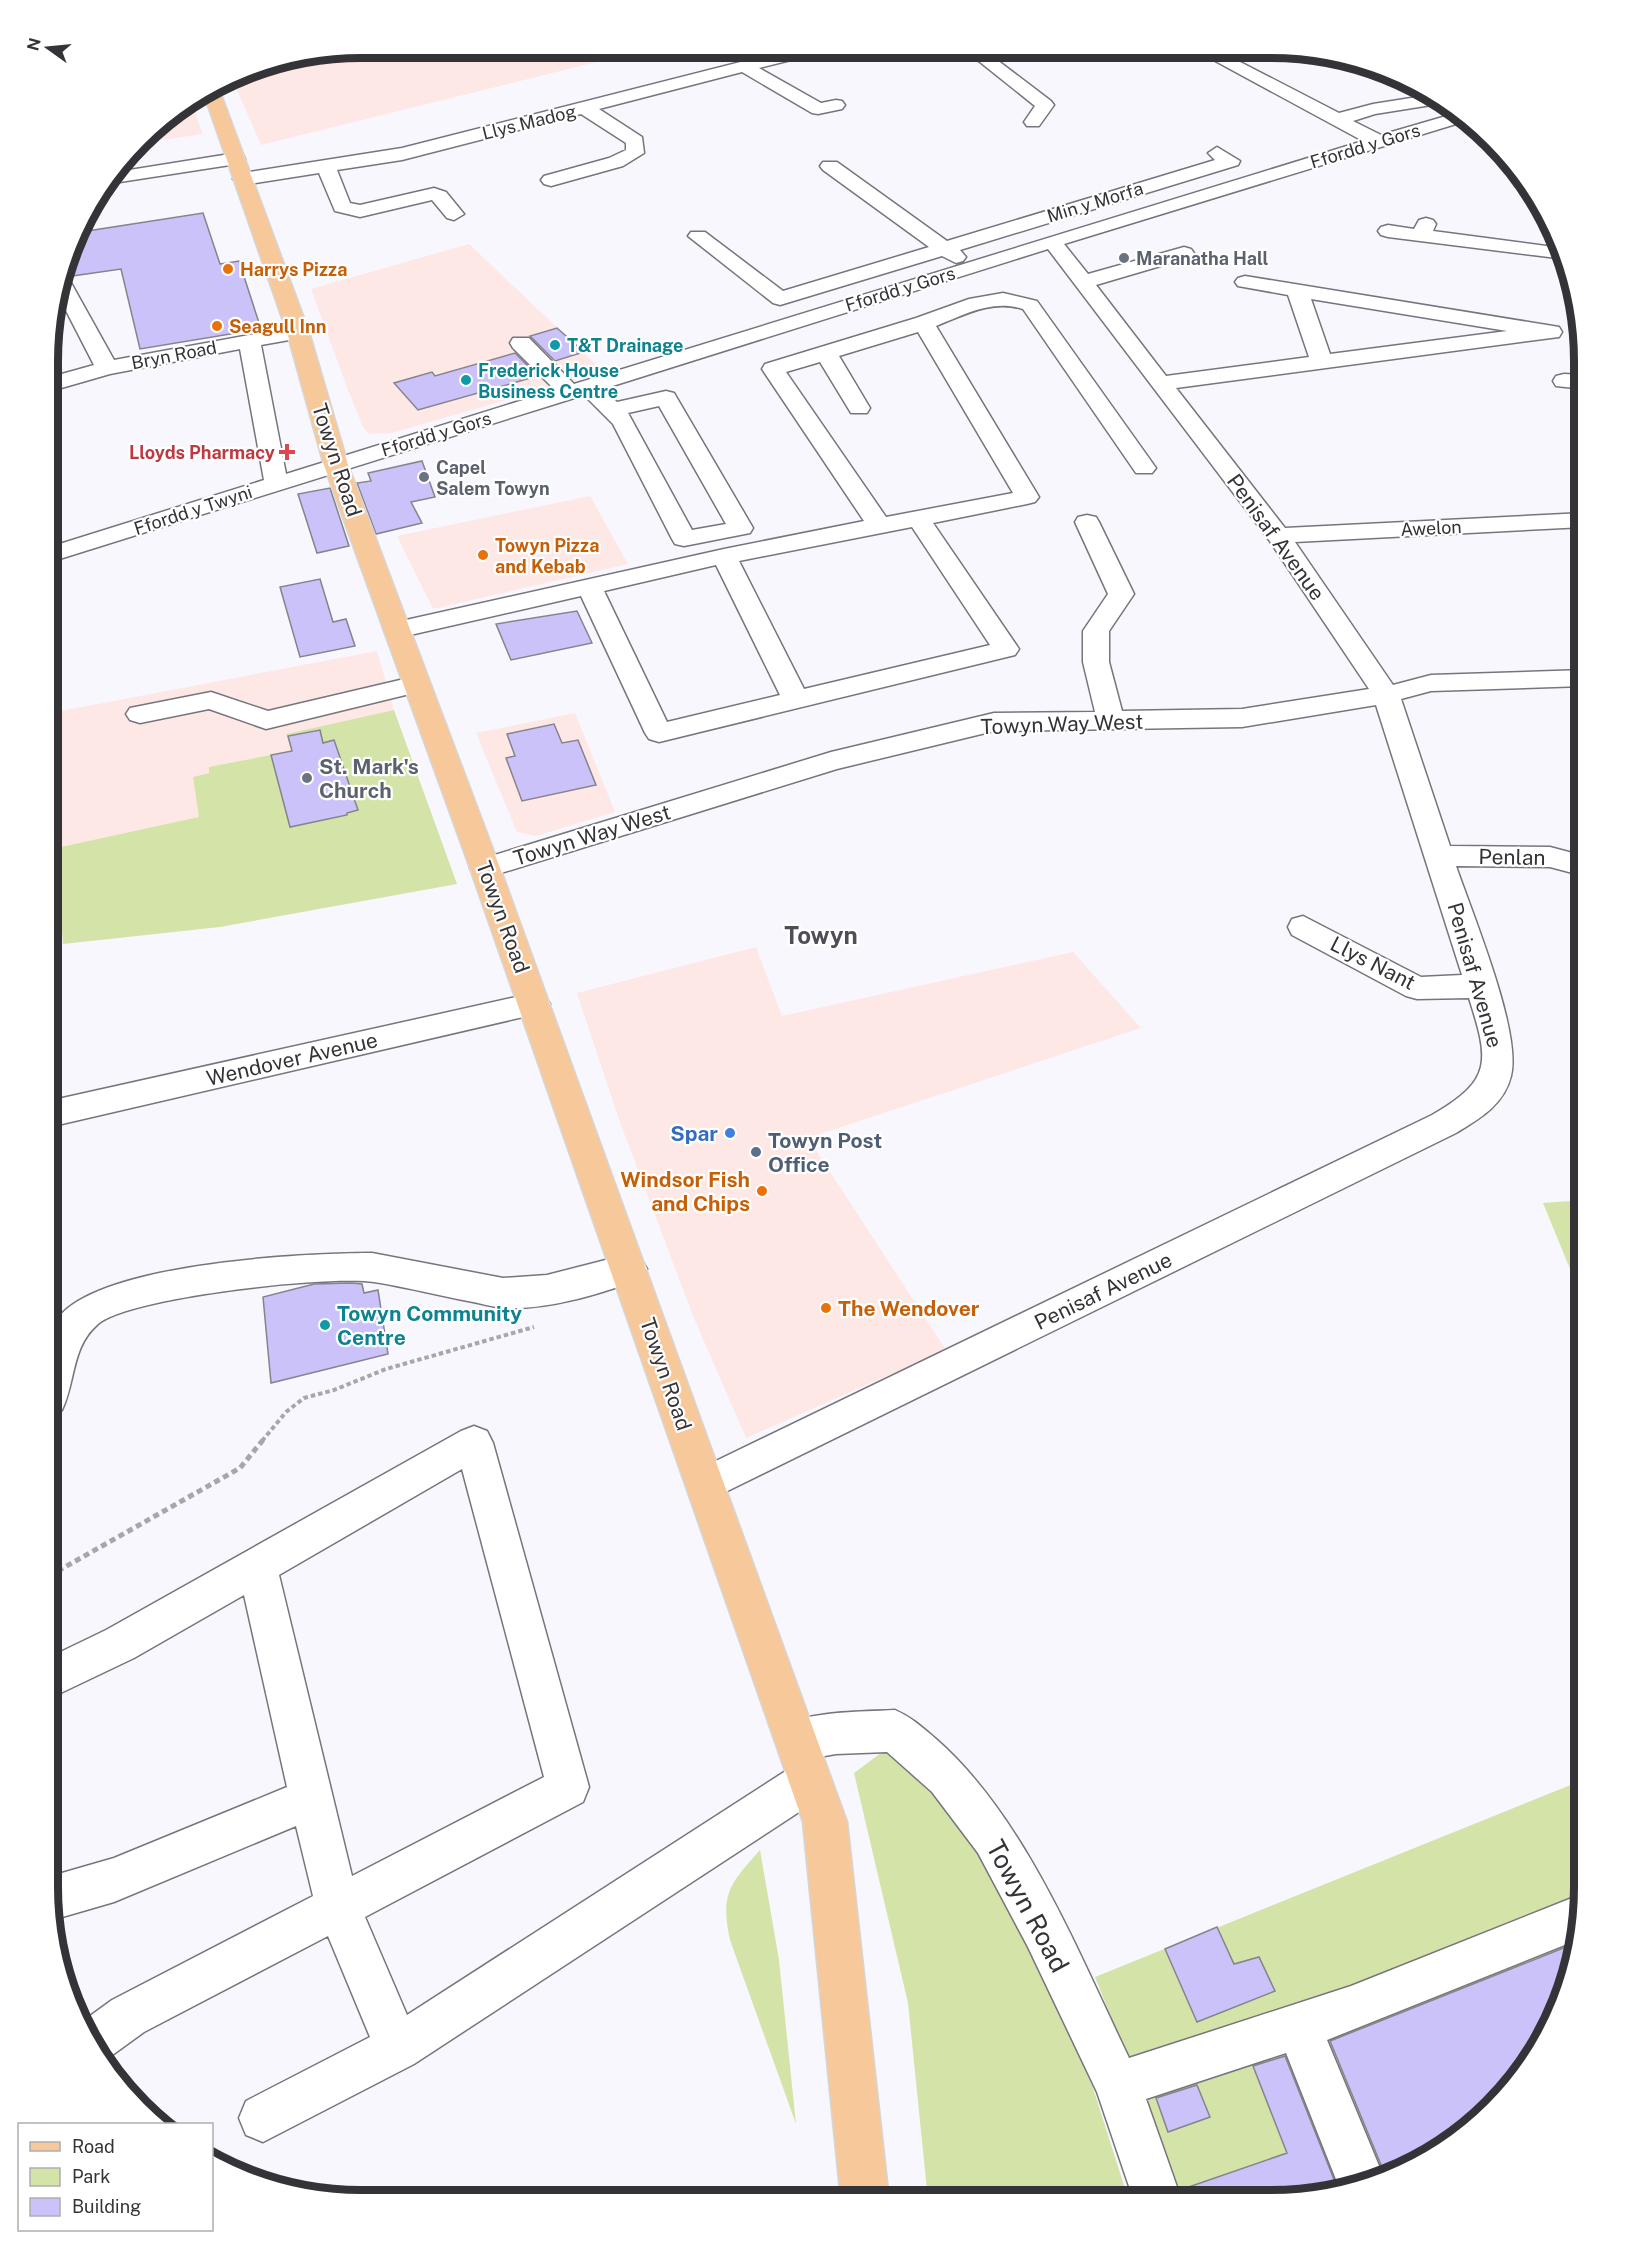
<svg xmlns="http://www.w3.org/2000/svg" width="1632" height="2249" font-family="'Public Sans',sans-serif">
	<style>
		.commercial { fill: #fee8e5 }
		.green { fill: #d4e3a8 }
		.building { fill: #cac2f8; stroke: #85848c; stroke-width: 1.5 }
		.lines { fill: none; stroke-linecap: round; stroke-linejoin: round }
		.minor-casing { stroke: #76757d; stroke-width: 3 }
		.major-casing { stroke: #d6d6d7; stroke-width: 3 }
		.path-far1 { stroke: #a7a6ac; stroke-width: 4; stroke-dasharray: 4.5 3; stroke-linecap: butt }
		.path { stroke: #a7a6ac; stroke-width: 5; stroke-dasharray: 6 4; stroke-linecap: butt }
		.minor { fill: #fff; fill-rule: evenodd }
		.major { fill: #f7c89a; fill-rule: evenodd }
		.worship-dot { fill: #6b7280; stroke: #fff; stroke-width: 2 }
		.food-dot { fill: #e8710a; stroke: #fff; stroke-width: 2 }
		.culture-dot { fill: #0f9aa8; stroke: #fff; stroke-width: 2 }
		.health-dot { fill: #e0444e; stroke: #fff; stroke-width: 2 }
		.shop-dot { fill: #3f7fe0; stroke: #fff; stroke-width: 2 }
		.service-dot { fill: #5c6f8a; stroke: #fff; stroke-width: 2 }
		.labels { text-anchor: middle; dominant-baseline: central; stroke-width: 4.5; stroke-linejoin: round; paint-order: stroke }
		.far-street-label { font-size: 18px; fill: #343438; stroke: #fff }
		.far-worship-label { font-size: 18px; font-weight: bold; fill: #5b616d; stroke: #fff; text-anchor: start }
		.far-food-label { font-size: 18px; font-weight: bold; fill: #c56008; stroke: #fff; text-anchor: start }
		.far-culture-label { font-size: 18px; font-weight: bold; fill: #0d838f; stroke: #fff; text-anchor: start }
		.far-health-label { font-size: 18px; font-weight: bold; fill: #be3a42; stroke: #fff; text-anchor: end }
		.street-label { font-size: 21px; fill: #343438; stroke: #fff }
		.worship-label { font-size: 21px; font-weight: bold; fill: #5b616d; stroke: #fff; text-anchor: start }
		.shop-label { font-size: 21px; font-weight: bold; fill: #366cbe; stroke: #fff; text-anchor: end }
		.service-label { font-size: 21px; font-weight: bold; fill: #4e5e75; stroke: #fff; text-anchor: start }
		.food-label { font-size: 21px; font-weight: bold; fill: #c56008; stroke: #fff; text-anchor: end }
		.culture-label { font-size: 21px; font-weight: bold; fill: #0d838f; stroke: #fff; text-anchor: start }
		.quarter-label { font-size: 24px; font-weight: bold; fill: #4f4e56; stroke: #fff }
		.near-street-label { font-size: 26px; fill: #343438; stroke: #fff }
		.rim { fill: none; stroke: #343438; stroke-width: 8 }
	</style>
	<rect width="100%" height="100%" fill="#f8f7fe"/>
	<path class="commercial" d="M362,48l287,1 -388,96 -28,-64 27,-16z
		M192,104l11,30 -62,9 14,-17z
		M469,244l135,128 -212,61 -23,1 -6,-7 -15,-37 -37,-101z
		M590,496l38,68 -195,45 -36,-73z
		M377,651l17,59 -108,24 6,17 -99,26 7,40 -144,31 -6,-135z
		M575,713l40,99 -79,24 -19,-4 -41,-99z
		M756,947l26,69 291,-64 68,76 -333,110 138,212 -200,88 -53,-122 -72,-191 -44,-132z"/>
	<path class="green" d="M394,710l63,174 -237,43 -157,17 -7,-96 143,-31 -6,-40 16,-4v-6l83,-16 -6,-17z
		M1584,1200v103l-41,-100z
		M889,1747l59,58 77,128 68,155 36,113 -201,-1 -20,-197 -54,-230z
		M1583,1780c0,42 3,85 0,127 -3,49 -25,114 -52,154 -36,55 -117,117 -182,130 -55,11 -111,10 -168,10l-1,-11 -85,-213z
		M760,1850l19,110 17,164 -66,-184c-10,-47 0,-56 30,-90z"/>
	<path class="building" d="M203,213l17,51 19,-3 22,68 -121,20 -19,-80 -56,8 16,-45z
		M557,328l27,24 -29,9 -25,-25z
		M515,353l23,23 -120,34 -24,-27 38,-11 3,4z
		M422,461l13,36 -24,5 11,21 -46,11 -19,-51 14,-2 -3,-8z
		M330,488l19,58 -32,7 -19,-59z
		M320,579l13,43 13,-3 9,27 -55,11 -20,-70z
		M577,611l15,32 -81,17 -15,-36z
		M554,724l8,19 16,-3 18,45 -74,16 -16,-43 9,-2 -8,-22z
		M320,730l3,13 11,-3 24,70 -11,3v2l-57,12 -19,-72 21,-4 -4,-15z
		M351,1283l11,1 2,9 14,-3 10,64 -117,29 -8,-86 51,-13z
		M1217,1927l17,37 25,-7 16,34 -78,31 -32,-73z
		M1576,1943l-9,45 -36,73 -54,62 -51,22 4,10 -21,14 -23,8 -56,-136z
		M1285,2056l54,136 -68,9h-87l-4,-11 107,-37 -34,-87z
		M1197,2085l13,32 -42,15 -12,-34z"/>
	<g class="lines">
		<defs>
			<path id="minor" d="M792,49h29l-2,4 -60,15 62,35 15,-3 6,1 3,4 -3,4 -24,5 -6,-1 -70,-41 -143,37 43,28 2,16 -21,13 -72,20 -7,-2 -3,-4 3,-4 65,-18 17,-8v-7l-45,-29 -179,46 -65,10 13,33 10,2 74,-17 12,4 18,22 -10,6 -7,-2 -15,-18 -72,17 -25,-6 -16,-38 -76,12 -10,-6 10,-6 159,-25z
				M965,50h19l67,51 3,4 -15,21h-12l-3,-4 11,-16z
				M1195,50h22l122,63 34,-9 57,-9 14,8 -69,11 -22,7 28,14 79,-23 9,8 -405,124 24,30 96,-27 7,2 3,4 -3,4 -95,28 70,91 143,-19 -21,-62 -50,-9 -3,-4 3,-4 7,-2 314,51 3,5 -3,5 -8,1 -375,50 109,140 299,-15v14l-289,15 98,143 38,-10 153,-5v16l-153,5 -30,8 49,147 100,1 34,9v20l-34,-9 -94,-1c16,47 66,166 55,210 -7,29 -32,43 -55,57l-751,369 -14,-5 -5,-12 5,-12 741,-358c61,-35 57,-54 37,-117l-52,1 -11,-3 -114,-61 -4,-8 4,-8 11,-3 118,61 41,-2 -86,-270 -134,22 -248,4 -157,38 -352,109 -10,-3 -5,-7 5,-7 356,-109 163,-39 101,-1 -12,-50v-31l25,-37 -33,-72 3,-5 9,-2 9,2 3,5 35,72 -25,37v31l13,49 120,-2 127,-20 -100,-149 -221,-291 -445,140 14,13 49,-11 8,2 79,135 -3,5 -66,13 -9,-2 -3,-5 -59,-115 -29,-29 -534,167v-15l214,-67 -24,-131 -130,25 -59,17v-14l43,-12 -35,-68 6,-18 5,2 44,79 184,-34 8,1 3,5 -3,5 -45,8 25,129 269,-84 -42,-42 -3,-5 3,-5h16l45,46 789,-243zM1311,299l196,32 -177,23zM659,406l67,118 -34,6 -64,-117z
				M1217,147l23,14 -2,4 -278,85 6,7 -3,4 -7,2 -14,-7 -162,49 -7,-2 -85,-67 3,-4h14l78,59 146,-44 -106,-77 -3,-4 3,-4h14l110,79 268,-81 -7,-7z
				M236,153l7,2 2,4 -2,4 -136,21 10,-12z
				M1426,218l7,2 3,4 -3,7 128,17 4,11 -177,-22 -7,-2 -3,-4 3,-4 7,-2 26,4 5,-9z
				M1003,293l34,8 119,167 -4,5h-16l-113,-164c-31,-10 -59,6 -87,17l103,171 -4,5 -8,2 -94,19 86,126 -4,6 -356,87 -10,-3 -4,-6 -64,-137 -184,42 -9,-2 -4,-6 4,-6 336,-75 140,-28 -102,-152 3,-5 151,-46 53,-19zM918,332l95,161 -127,24 -100,-145 34,-10 31,51h16l3,-5 -31,-52zM912,527l78,118 -186,44 -65,-128zM716,565l64,130 -113,27 -63,-131z
				M1564,374l20,1v14l-28,-3 -3,-5 3,-5z
				M417,676l9,2 4,6 -4,6 -160,39 -57,-20 -69,14 -10,-3 -4,-6 4,-6 81,-16 57,19z
				M534,993l11,3 5,8 -5,8 -496,115v-26z
				M372,1253l131,25 44,-3 82,-21 12,5 6,10 -6,10c-42,15 -92,31 -137,29 -12,-1 -24,-5 -36,-7 -31,-6 -62,-14 -94,-19 -44,-7 -245,15 -276,42 -27,23 -22,57 -36,86l-13,5c0,-24 -6,-70 5,-91 33,-61 252,-71 318,-71z
				M474,1426l13,5 6,12 96,344 -6,15 -218,115 42,98 388,-250 15,-6 15,6 6,15 -6,15 -411,269 -151,78 -17,-7 -7,-17 7,-17 124,-64 -42,-101 -184,96 -40,29 -25,-37 33,-24 201,-104 -17,-70 -182,76 -62,18 -4,-43 66,-19 173,-71 -43,-192 -110,63 -86,41v-41l58,-28 355,-199zM462,1469l82,308 -192,99 -73,-301z
				M895,1710c16,7 27,17 41,29 89,78 142,213 193,319l222,-72 231,-92 1,14 -6,32 -250,100 57,138 -43,14 -55,-139 -140,46 36,102h-48l-37,-109 -69,-145 -50,-94 -46,-61 -45,-40 -51,2 -40,7 -15,-6 -6,-15 6,-15c36,-14 76,-13 114,-15z"/>
			<path id="major" d="M219,89l90,243 39,133 152,403 347,954 42,378h-48l-38,-378 -333,-954 -146,-403 -37,-133 -82,-235z"/>
		</defs>
		<use href="#minor" class="minor-casing"/>
		<use href="#major" class="major-casing"/>
		<path class="path-far1" d="M262,1441l24,-29 18,-14 30,-8 52,-21 148,-42"/>
		<path class="path" d="M49,1576l191,-108 23,-28"/>
		<use href="#minor" class="minor"/>
		<use href="#major" class="major"/>
	</g>
	<g class="worship-dot">
		<circle cx="1124" cy="258" r="6"/>
		<circle cx="424" cy="477" r="6"/>
		<circle cx="307" cy="778" r="6"/>
	</g>
	<g class="food-dot">
		<circle cx="228" cy="269" r="6"/>
		<circle cx="217" cy="326" r="6"/>
		<circle cx="483" cy="555" r="6"/>
		<circle cx="762" cy="1191" r="6"/>
		<circle cx="826" cy="1308" r="6"/>
	</g>
	<g class="culture-dot">
		<circle cx="555" cy="345" r="6"/>
		<circle cx="466" cy="380" r="6"/>
		<circle cx="325" cy="1325" r="6"/>
	</g>
	<path class="health-dot" d="M284 443h6v6h6v6h-6v6h-6v-6h-6v-6h6z"/>
	<circle class="shop-dot" cx="730" cy="1133" r="6"/>
	<circle class="service-dot" cx="756" cy="1152" r="6"/>
	<g class="labels">
		<g class="far-street-label">
			<text transform="translate(529 122) rotate(-14)">Llys Madog</text>
			<text transform="translate(1365 146) rotate(-17)">Ffordd y Gors</text>
			<text transform="translate(1095 202) rotate(-17)">Min y Morfa</text>
			<text transform="translate(900 289) rotate(-17)">Ffordd y Gors</text>
			<text transform="translate(174 355) rotate(-11)">Bryn Road</text>
			<text transform="translate(436 434) rotate(-17)">Ffordd y Gors</text>
			<text transform="translate(193 510) rotate(-18)">Ffordd y Twyni</text>
			<text transform="translate(1431 528) rotate(-3)">Awelon</text>
		</g>
		<g class="far-worship-label">
			<text x="1136" y="258">Maranatha Hall</text>
			<text x="436" y="467">Capel<tspan x="436" dy="21">Salem Towyn</tspan></text>
		</g>
		<g class="far-food-label">
			<text x="240" y="269">Harrys Pizza</text>
			<text x="229" y="326">Seagull Inn</text>
			<text x="495" y="545">Towyn Pizza<tspan x="495" dy="21">and Kebab</tspan></text>
		</g>
		<g class="far-culture-label">
			<text x="567" y="345">T&amp;T Drainage</text>
			<text x="478" y="370">Frederick House<tspan x="478" dy="21">Business Centre</tspan></text>
		</g>
		<g class="far-health-label">
			<text x="275" y="452">Lloyds Pharmacy</text>
		</g>
		<g class="street-label">
			<text transform="translate(337 460) rotate(72)">Towyn Road</text>
			<text transform="translate(1276 537) rotate(54)">Penisaf Avenue</text>
			<text transform="translate(1062 724) rotate(-2)">Towyn Way West</text>
			<text transform="translate(592 835) rotate(-17)">Towyn Way West</text>
			<text transform="translate(1512 857) rotate(1)">Penlan</text>
			<text transform="translate(503 917) rotate(70)">Towyn Road</text>
			<text transform="translate(1373 963) rotate(27)">Llys Nant</text>
			<text transform="translate(1475 975) rotate(74)">Penisaf Avenue</text>
			<text transform="translate(292 1059) rotate(-13)">Wendover Avenue</text>
			<text transform="translate(1103 1291) rotate(-26)">Penisaf Avenue</text>
			<text transform="translate(666 1374) rotate(71)">Towyn Road</text>
		</g>
		<g class="worship-label">
			<text x="319" y="766">St. Mark's<tspan x="319" dy="24">Church</tspan></text>
		</g>
		<g class="shop-label">
			<text x="718" y="1133">Spar</text>
		</g>
		<g class="service-label">
			<text x="768" y="1140">Towyn Post<tspan x="768" dy="24">Office</tspan></text>
		</g>
		<g class="food-label">
			<text x="750" y="1179">Windsor Fish<tspan x="750" dy="24">and Chips</tspan></text>
			<text x="838" y="1308" text-anchor="start">The Wendover</text>
		</g>
		<g class="culture-label">
			<text x="337" y="1313">Towyn Community<tspan x="337" dy="24">Centre</tspan></text>
		</g>
		<g class="quarter-label">
			<text x="821" y="935">Towyn</text>
		</g>
		<g class="near-street-label">
			<text transform="translate(1028 1906) rotate(62)">Towyn Road</text>
		</g>
	</g>
	<path d="M0 0H1632V2249H0ZM361 58H1271A303 303 0 0 1 1574 361V1887A303 303 0 0 1 1271 2190H361A303 303 0 0 1 58 1887V361A303 303 0 0 1 361 58Z" fill="#fff" fill-rule="evenodd"/>
	<path class="rim" d="M361 58H1271A303 303 0 0 1 1574 361V1887A303 303 0 0 1 1271 2190H361A303 303 0 0 1 58 1887V361A303 303 0 0 1 361 58Z"/>
	<rect x="18" y="2123" width="195" height="108" fill="#ffffff" stroke="#aeaeaf" stroke-width="1.5"/>
	<rect x="30" y="2142" width="30" height="9" fill="#f7c89a" stroke="#aeaeaf" stroke-width="1.5"/>
	<text x="72" y="2153" font-size="18" fill="#343438">Road</text>
	<rect x="30" y="2168" width="30" height="18" fill="#d4e3a8" stroke="#aeaeaf" stroke-width="1.5"/>
	<text x="72" y="2183" font-size="18" fill="#343438">Park</text>
	<rect x="30" y="2198" width="30" height="18" fill="#cac2f8" stroke="#aeaeaf" stroke-width="1.5"/>
	<text x="72" y="2213" font-size="18" fill="#343438">Building</text>
	<g transform="translate(48 48) rotate(285)" stroke="#ffffff" stroke-width="4.5" paint-order="stroke">
	<path d="M0-4.5L10 22L0 15L-10 22Z" fill="#343438"/>
	<text y="-9" font-size="16" font-weight="bold" text-anchor="middle" fill="#343438">N</text>
	</g>
</svg>
